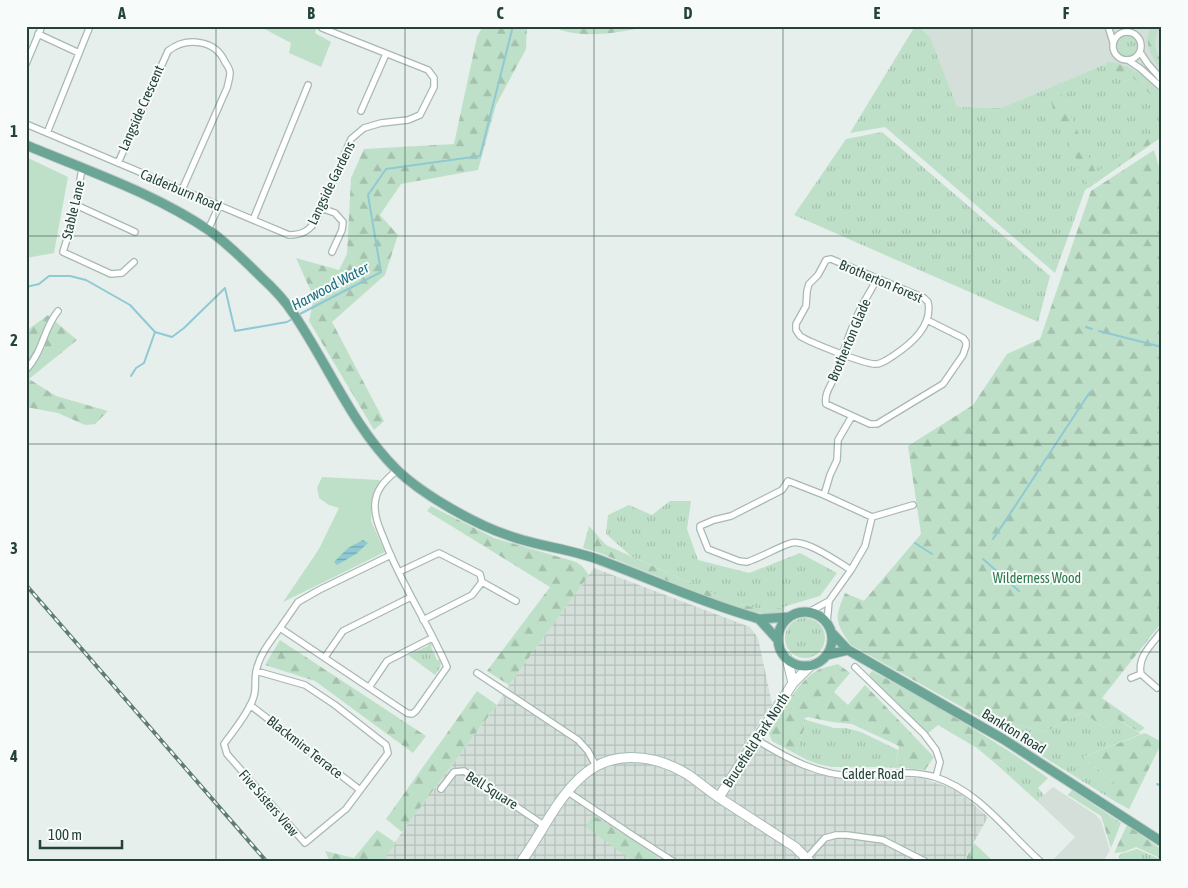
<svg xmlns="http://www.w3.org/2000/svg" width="1188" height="888" font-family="'Asap Condensed',sans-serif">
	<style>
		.built { fill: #d4dfda }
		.industrial { fill: url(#industrial-grid) }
		.grass { fill: url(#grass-tufts) }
		.forest { fill: url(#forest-firs) }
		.green { fill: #bfe0c8 }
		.water { fill: url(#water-rules) }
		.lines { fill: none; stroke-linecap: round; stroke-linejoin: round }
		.stream { stroke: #8ec9d4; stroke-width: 2 }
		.street-casing { stroke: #a8b8b2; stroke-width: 8 }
		.secondary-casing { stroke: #a4bbb3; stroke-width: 11 }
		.primary-casing { stroke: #c2cac8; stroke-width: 11 }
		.street { stroke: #fff; stroke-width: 5.5 }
		.secondary { stroke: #fff; stroke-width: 9 }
		.primary { stroke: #6aa596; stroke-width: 9 }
		.rail-casing { stroke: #5f7d75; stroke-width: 4 }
		.rail { stroke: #f7fbf9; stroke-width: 2; stroke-dasharray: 5.5; stroke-linecap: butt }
		.grid { fill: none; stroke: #24423a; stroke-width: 1; stroke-opacity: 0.55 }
		.labels { text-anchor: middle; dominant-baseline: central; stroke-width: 4; stroke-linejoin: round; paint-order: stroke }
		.street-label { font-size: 14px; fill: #24423a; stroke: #f7fbf9 }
		.park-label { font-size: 14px; fill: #2d7a4b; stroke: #f7fbf9 }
		.water-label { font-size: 15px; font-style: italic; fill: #1c6f80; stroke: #f7fbf9 }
		.neatline { fill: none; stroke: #24423a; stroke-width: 2 }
		.grid-label { font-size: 16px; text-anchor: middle; font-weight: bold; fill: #24423a }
	</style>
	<defs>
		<pattern id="industrial-grid" width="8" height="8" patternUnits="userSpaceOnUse" patternTransform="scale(1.25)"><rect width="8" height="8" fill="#d4dfda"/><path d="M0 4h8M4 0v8" fill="none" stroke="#b6c1bc"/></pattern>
		<pattern id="grass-tufts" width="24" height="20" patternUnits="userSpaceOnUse" patternTransform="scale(1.25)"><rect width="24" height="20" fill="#bfe0c8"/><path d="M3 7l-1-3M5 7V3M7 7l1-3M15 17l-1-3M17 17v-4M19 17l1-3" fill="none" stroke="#a4c1ad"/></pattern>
		<pattern id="forest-firs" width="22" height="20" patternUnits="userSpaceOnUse" patternTransform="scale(1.25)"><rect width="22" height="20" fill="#bfe0c8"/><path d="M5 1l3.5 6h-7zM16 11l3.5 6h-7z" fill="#a4c1ad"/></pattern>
		<pattern id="water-rules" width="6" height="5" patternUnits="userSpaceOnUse" patternTransform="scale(1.25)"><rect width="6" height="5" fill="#8ec9d4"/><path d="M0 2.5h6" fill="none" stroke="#74a5ad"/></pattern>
	</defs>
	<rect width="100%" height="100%" fill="#e6efeb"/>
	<path class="built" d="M918,26h244v55l-7,6 -17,-15 -11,-6 -24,-1 -102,43 -45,-1 -26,-70z
		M1053,787l43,28 5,6 9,29 -7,12 -51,-1 23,-24 -38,-36z"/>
	<path class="industrial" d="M594,568l156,59 8,11 14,66 -23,35 63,34 20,4 26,3 32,-3 31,1 31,10 13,9 23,20 -23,41 4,4h-587l20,-30 95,-127 12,-20z"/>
	<path class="grass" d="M915,26h3l12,11 27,70 44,1 102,-43 24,1 26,18 9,13v40l-77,53 -30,83 -170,-146 -35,6z
		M1117 46a10 10 0 1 1 20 0a10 10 0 1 1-20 0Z
		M882,132l168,144 -12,46 -244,-107 52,-76z
		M670,501h21l-4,28 11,31 51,13 51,-20 37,20 -17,23 -51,15 -35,-8 -103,-47 -25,-22 2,-19 21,-10 23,10z
		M785 638a20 20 0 1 1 40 0a20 20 0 1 1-40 0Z
		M429,643l4,1 -2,3 6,13h4l-1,8 -5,7 -27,-20 20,-9z
		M1083,712l21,16 13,-9 24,15 -58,23 33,27v18l-140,-87 69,17z
		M803,719l31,9h12l15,4 37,18 -2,12 7,6c-9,0 -19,-1 -28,-1 -31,0 -51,4 -79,-13l9,-28z
		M1015,755l33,23 -10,10 6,7 -7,6 -42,-38z
		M1137,849l25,11v2c-16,0 -30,2 -43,-4l1,-4z"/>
	<path class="forest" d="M483,26h44l-1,23 -30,56 -18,65 -77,14 -21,31 18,20 -13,40 -53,47 52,99 -10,9 -65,-109 5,-23 -18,-40 43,12 8,-16 4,-76 13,-29 90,-5 23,-107z
		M552,26h90l-1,2c-26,5 -64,12 -89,-2z
		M1151,26h10c-7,9 -8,26 1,34v10c-11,-12 -19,-28 -11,-44z
		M1106,62l11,1 21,9 17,15 7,8v10l-31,-29 -24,-7z
		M1059,89l37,84 53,-38 4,7 -64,46 -42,-95z
		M1154,150l8,27v445l-60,76 43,30 -6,4 -22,-13 -13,9 -21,-16 -38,20 -69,-17 -125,-70c-16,-23 -17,-26 -6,-52l19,8 57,-67 -13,-88 65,-41 34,-51 33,-15 51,-148z
		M48,315l29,25 -48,39 27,17 52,15 -13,13 -10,1 -27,-12 -32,-6v-76z
		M431,506l63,32 82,24 6,4 7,9 -80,110 -22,-14 63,-84 -123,-76z
		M589,526l17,19 129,58 34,8 16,-5 -2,8h-18l-31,-6 -134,-55 -17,-5z
		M280,640l146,96 -13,17 -98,-72 -50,-16z
		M838,664l12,9 -16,19 14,13 17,-20 69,72 -9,13 -22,-2 -7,-6 3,-16 -47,-22 -20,-2 -24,-5 -5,2 2,7 -9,28 -24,-13 -3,-8c13,-20 29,-54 51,-64 5,-2 12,-3 18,-5z
		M872,671l70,38 73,46 -20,8 -18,-15 -39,-23 -12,10 -57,-60z
		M477,691l20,14 -95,127 -16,-13z
		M1145,733l17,9 -33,67 -13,-7v-18l-33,-27z
		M1072,790l49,33 -10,25 -10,-32 -33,-21z
		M593,815l65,41 -4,6h-20l-48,-35z
		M1127,825l35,25v9l-26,-12 -12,5 -10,1z
		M377,830l19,13 -14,19h-52l-5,-11 29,7z
		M974,843l20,19h-23l-5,-4z"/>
	<path class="green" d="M259,26h58l-2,7 16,9 -10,25 -32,-14 2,-10z
		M26,157l42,20 -14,76 -28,5z
		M322,477l58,3 -9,24v17l14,31 -102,50 36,-53 20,-41 -10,-3 -10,-7 -2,-10z"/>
	<path class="water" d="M363,540l5,3 -12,11 -19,11 -3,-3 14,-14z"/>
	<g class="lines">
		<path class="stream" d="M26,287l13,-3 10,-8h21l16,4 44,25 25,27 17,5 12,-9 41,-40 10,43 52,-9 5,-3
			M298,315l83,-43 -13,-77 18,-26 94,-13 33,-130
			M1086,327l6,2
			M1099,331l63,16
			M131,376l5,-8 8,-5 11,-31
			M993,539c33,-48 64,-98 97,-147
			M915,543l17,11
			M983,559l36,32
			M1157,784l5,2"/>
		<defs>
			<path id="street" d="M1108,26l5,16
				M1113 46a14 14 0 1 1 28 0a14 14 0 1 1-28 0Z
				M38,34l41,19
				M1140,52l8,12 14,16
				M1128,60l13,9 21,19
				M26,64l16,-38
				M361,111l25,-57
				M26,124l263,111c14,0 21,-5 28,-16l34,-80 13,-11 17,-5 27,-3 12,-5 14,-28v-9l-6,-8 -106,-42
				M47,133l43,-107
				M118,163l50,-112c18,-14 47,-12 57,11 2,3 5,7 5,11 0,4 -2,11 -3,15l-45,102
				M82,169l-10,53 -9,30 48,22 11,-1 12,-11
				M76,205l59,27
				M321,208l14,5 8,9 -1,8 -10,22
				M253,220l55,-135
				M208,230l11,-24
				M831,259l93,39 4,4c5,24 -17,42 -35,54 -5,3 -11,8 -17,8 -10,1 -67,-22 -76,-28l-4,-6v-6l10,-18 1,-15 2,-7 9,-9 8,-15z
				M877,278c-5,12 -13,22 -18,34 -10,20 -16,42 -24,63 -3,10 -11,17 -9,29l44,20h7l66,-40 20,-29 3,-9v-4l-3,-4 -36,-18
				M26,370c18,-20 17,-41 32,-59
				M824,495l6,-20 7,-15 1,-20 14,-24
				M872,517l41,-12
				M391,555l-72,35 -21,12 -18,26 127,85 5,1 4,-3 31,-44c-18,-42 -44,-80 -61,-123 -5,-13 -12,-26 -11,-40 1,-16 11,-24 22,-34
				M399,572l40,-19 41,21 2,8 -10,13 -49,25
				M482,582l34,19
				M809,612l20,-11 22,-31 14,-24 7,-29 -48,-22 -36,-14 -6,9 -51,26 -17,4 -14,6v3l8,20 31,12 8,1c15,-5 29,-14 44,-19 15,-4 47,19 60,27
				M827,623l2,-22
				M325,657l18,-26 68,-34
				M855,667l69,67 12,16 4,12 -4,15
				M256,671l49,14 30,20 51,40 2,8 -42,56 -41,34 -78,-89 -3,-10c10,-14 23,-29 29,-45 4,-9 1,-18 3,-27 3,-17 14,-30 24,-44
				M477,673l101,67 10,11 8,15
				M1131,678l10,-4
				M370,686l17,-25 45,-23
				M1157,688l-16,-14c-4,-17 11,-30 21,-43
				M250,705l110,85
				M757,740c31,19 62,36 99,36 26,-1 53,-7 79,1 44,14 73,56 106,85
				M441,789l13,-17 10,-1 81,55
				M568,792l64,43 42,27
				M807,858l18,-20 11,-3h11l36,5 43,22"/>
			<path id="secondary" d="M787,658l6,25
				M719,797l74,-114 18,-18
				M521,862c19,-26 34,-60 57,-82 30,-31 74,-27 109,-6 12,8 22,17 34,25 25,16 49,32 74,48l15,15"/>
			<path id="primary" d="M26,145c62,26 128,48 184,86 18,13 34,29 50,45 12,11 24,23 33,37 35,51 59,113 104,157 26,25 79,55 113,66 28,10 59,13 87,23 52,19 103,43 156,58l6,2 30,-2
				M778 639a27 27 0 1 1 54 0a27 27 0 1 1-54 0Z
				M759,619l19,21
				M832,633l16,17 155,89 159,103
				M827,655l21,-5"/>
		</defs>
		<use href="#street" class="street-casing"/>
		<use href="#secondary" class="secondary-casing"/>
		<use href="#primary" class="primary-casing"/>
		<use href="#street" class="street"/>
		<use href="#secondary" class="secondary"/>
		<use href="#primary" class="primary"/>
		<defs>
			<path id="rail" d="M26,585l241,277"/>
		</defs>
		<use href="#rail" class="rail-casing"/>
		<use href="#rail" class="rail"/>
	</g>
	<path class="grid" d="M216,26v836M405,26v836M594,26v836M783,26v836M972,26v836M26,236h1136M26,444h1136M26,652h1136"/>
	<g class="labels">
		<g class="street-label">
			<text transform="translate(141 108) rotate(-66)">Langside Crescent</text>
			<text transform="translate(331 183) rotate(-64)">Langside Gardens</text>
			<text transform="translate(181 190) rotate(23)">Calderburn Road</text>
			<text transform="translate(73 210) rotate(-77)">Stable Lane</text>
			<text transform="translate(881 281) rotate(23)">Brotherton Forest</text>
			<text transform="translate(849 340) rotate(-67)">Brotherton Glade</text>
			<text transform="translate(1014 731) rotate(32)">Bankton Road</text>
			<text transform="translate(756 740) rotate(-57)">Brucefield Park North</text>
			<text transform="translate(305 747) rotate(38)">Blackmire Terrace</text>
			<text x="873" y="774">Calder Road</text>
			<text transform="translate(492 790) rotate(32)">Bell Square</text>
			<text transform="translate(269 803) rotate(49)">Five Sisters View</text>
		</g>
		<g class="park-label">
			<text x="1037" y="578">Wilderness Wood</text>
		</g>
		<g class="water-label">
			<text transform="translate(330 286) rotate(-28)">Harwood Water</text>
		</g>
	</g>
	<rect width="1188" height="888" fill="none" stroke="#f7fbf9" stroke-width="55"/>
	<path d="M40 840v8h82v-8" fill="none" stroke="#24423a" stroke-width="2.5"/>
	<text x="48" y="840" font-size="15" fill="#24423a" stroke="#f7fbf9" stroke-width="4" paint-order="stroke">100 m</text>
	<rect x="28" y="28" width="1132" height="832" class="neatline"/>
	<g class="grid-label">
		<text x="122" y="19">A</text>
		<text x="311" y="19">B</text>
		<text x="500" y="19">C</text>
		<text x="688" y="19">D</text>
		<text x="877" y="19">E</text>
		<text x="1066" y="19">F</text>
		<text x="14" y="137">1</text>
		<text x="14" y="346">2</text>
		<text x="14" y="554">3</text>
		<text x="14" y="762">4</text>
	</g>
</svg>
